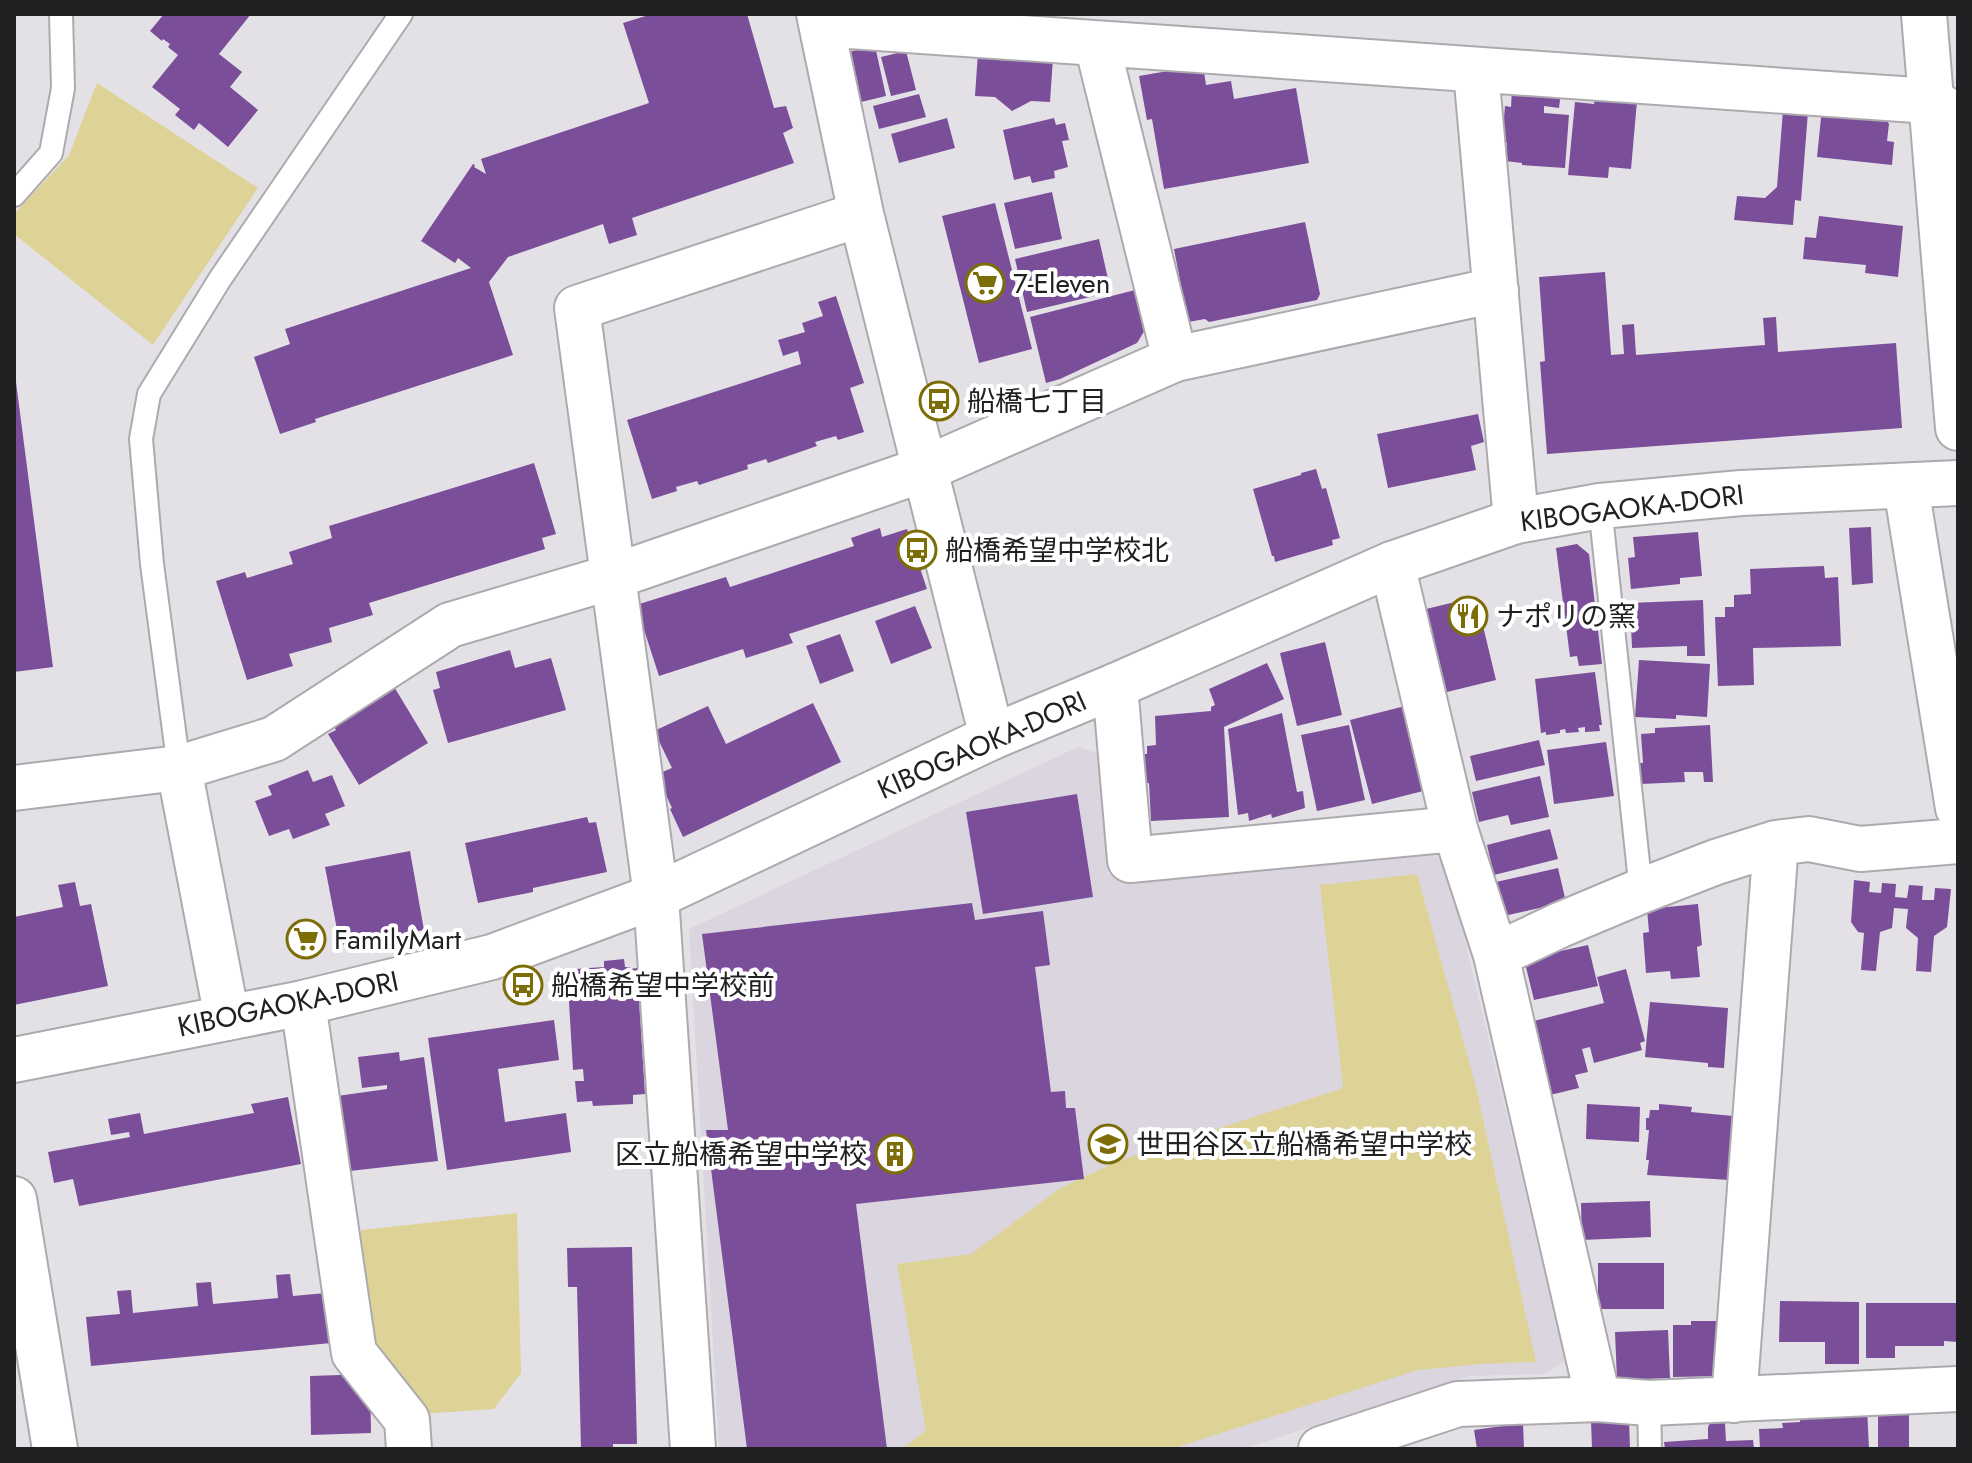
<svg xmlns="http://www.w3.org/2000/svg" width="1972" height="1463" font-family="Jost,'Noto Sans JP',sans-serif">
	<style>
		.built { fill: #dbd5e0 }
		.green { fill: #ded396 }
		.building { fill: #7b4e9a }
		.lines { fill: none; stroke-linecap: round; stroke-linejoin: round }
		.lane-casing { stroke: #adaaaf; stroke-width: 26 }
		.street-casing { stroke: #adaaaf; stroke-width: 48 }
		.secondary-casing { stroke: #adaaaf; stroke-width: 48 }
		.lane { stroke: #fff; stroke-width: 22 }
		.street { stroke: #fff; stroke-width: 44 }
		.secondary { stroke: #fff; stroke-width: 44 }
		.labels { text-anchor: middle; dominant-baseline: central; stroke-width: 8; stroke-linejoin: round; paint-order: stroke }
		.poi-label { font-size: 28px; fill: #212022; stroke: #fff; text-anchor: start }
		.street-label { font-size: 28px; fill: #212022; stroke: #fff }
	</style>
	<rect width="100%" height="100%" fill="#e4e1e6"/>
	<path class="built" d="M1078,747l22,7 8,121 326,-20 12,7 120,498 -21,14 -75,2 -228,73h-523l-30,-520z"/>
	<path class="green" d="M97,83l161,105 -105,157 -139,-111v-20l55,-59z
		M1417,874l59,213 60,275 -55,2 -63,6 -247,79h-269l24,-19 -29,-166 74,-10 88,-65 59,-28 225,-73 -23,-203z
		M517,1213l4,160 -27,36 -73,5 -49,-62 -17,-112 7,-10z"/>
	<path class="building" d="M164,14h87l-32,40 23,18 -12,15 28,23 -30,37 -29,-24 -5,7 -19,-15 5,-6 -28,-22 26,-32 -10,-8 2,-3 -7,-5 -1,2 -12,-10z
		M652,14h95l27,94 12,-2 7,22 -10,5 11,30 -162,55 5,17 -28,9 -6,-20 -95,33 -19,25 24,73 -198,64 1,3 -36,12 -26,-77 36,-13 -5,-15 186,-61 -13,-10 -3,5 -34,-22 52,-77 2,1 -1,2 12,7 -5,-15 168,-56 -26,-80z
		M875,46l11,50 -25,6 -12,-50z
		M906,51l10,39 -25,6 -10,-39z
		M978,52l75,6 -3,44 -19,-1 -19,10 -17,-14 -20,-1z
		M1203,65l3,20 25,-4 3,18 62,-11 13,75 -145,26 -12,-70 -5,1 -8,-44z
		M1512,88l49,4 -2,16 -15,-2v7l25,2 -4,53 -43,-3v-2l-17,-2 2,-18h-5l3,-37 6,1z
		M919,94l7,23 -47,12 -6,-23z
		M1595,98l42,3 -6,68 -22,-2 -1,11 -40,-3 7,-73 19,2z
		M1822,108l61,7 6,9 -2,17 7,1 -2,23 -75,-8z
		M1783,110l25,2 -7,89 -6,-1 -2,25 -59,-5 3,-24 28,2 12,-11z
		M947,118l8,30 -56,15 -8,-29z
		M1054,118l2,7 9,-2 4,17 -7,1 6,26 -14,4 1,7 -23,5 -2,-7 -16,4 -11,-50z
		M1052,192l10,47 -47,10 -11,-46z
		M995,203l37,146 -53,14 -37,-147z
		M1819,216l84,10 -5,51 -33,-4 1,-8 -63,-6 2,-22 11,1z
		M1305,222l15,72 -3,6 -108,22 -4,-3 -17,3 -14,-73z
		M1099,239l12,53 -84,20 -12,-53z
		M1605,272l6,83 13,-1 -2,-29 12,-1 2,31 129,-10 -2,-27 13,-1 2,35 118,-9 6,85 -355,26 -7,-92 5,-1 -6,-84z
		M1135,290l10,40 -8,13 -77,36 -14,4 -16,-66z
		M836,296l28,87 -14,5 14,44 -26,8 -2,-4 -21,6 2,4 -49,17 -2,-4 -19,6 1,4 -49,16 -2,-4 -21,6 1,4 -25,8 -25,-79 174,-56 -3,-13 -15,5 -5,-16 27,-8 -3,-9 21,-7 -5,-14z
		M16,382l37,285 -39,5v-289z
		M1478,414l6,28 -13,4 5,24 -88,18 -11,-54z
		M534,463l22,71 -14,4 3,11 -176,54 4,12 -44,13 3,14 -43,12 4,12 -46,14 -31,-99 29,-9 2,6 46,-14 -4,-12 43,-14 -3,-12z
		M1316,469l6,20 4,-1 14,50 -8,2 1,5 -58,17 -1,-6h-2l-19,-67 48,-14v-2z
		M1871,527l2,56 -21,2 -3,-57z
		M880,528l2,9 25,-8 20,60 -138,45 4,9 -47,15 -3,-9 -84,27 -23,-71 90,-28 4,10 124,-41 -3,-8z
		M1698,532l4,44 -22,2v6l-49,5 -3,-31 7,-1 -2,-20z
		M1577,544l12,10 13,110 -23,2 -2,-10 -7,1 -14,-109z
		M1824,566l1,12 13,-1 3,69 -88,2 1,37 -36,1 -3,-69h10v-10h9v-12l17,-1 -1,-25z
		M1476,597l20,83 -49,12 -21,-83z
		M1703,600l2,56h-18v-10l-55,2 -2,-45z
		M915,606l17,42 -41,16 -16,-43z
		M840,634l14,37 -34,13 -14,-38z
		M1325,642l17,73 -45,11 -17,-73z
		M510,650l5,18 36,-10 15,52 -118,33 -15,-53 7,-2 -4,-16z
		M1639,660l71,4 -3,53 -31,-2v4l-41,-2z
		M1267,663l17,36 -60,28 5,90 -78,4 -2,-38 -7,1v-30h5v-8l9,-1 -1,-29 56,-5v-4l4,-2 -6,-16z
		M1595,672l7,53h-3l1,6 -15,1v-5l-7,1 1,4 -13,1 -1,-4 -5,1v3l-14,2v-3l-5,1 -6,-54z
		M393,685l35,58 -69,42 -31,-51 8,-4 -5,-8z
		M813,703l28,59 -158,75 -13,-28 2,-1 -11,-24 3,-2 -4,-9 12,-5 -18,-37 54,-25 18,38z
		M1405,706l22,84 -55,14 -22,-84z
		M1282,713l15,79 6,-1 2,17 -33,10 -1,-4 -22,7 -1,-8 -10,2 -10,-86z
		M1349,725l16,75 -48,11 -16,-76z
		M1710,725l3,57h-9l-1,-10h-19l1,10 -44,2 -1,-21h3l-2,-29 14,-1v-5z
		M1539,740l6,25 -69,16 -6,-25z
		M1606,742l8,54 -60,8 -7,-54z
		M308,770l5,12 19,-7 13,31 -20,8 5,11 -37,14 -4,-10 -20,7 -14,-35 17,-6 -4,-9z
		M1540,776l9,41 -38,8 -3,-10 -29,7 -7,-30z
		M1077,794l16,103 -110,17 -17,-102z
		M587,817l2,6 7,-1 11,50 -74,16v4l-55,11 -13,-60z
		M1550,829l8,30 -64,16 -7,-30z
		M410,851l14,79 -84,15 -15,-78z
		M1558,868l8,34 -62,14 -8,-34z
		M1854,880l16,2 -1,10 12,1 1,-10 14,1 -1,13 12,1 2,-13 14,1 -1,14h12l1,-12 16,1 -4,38 -13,9 -3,36 -15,-1 2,-33 -12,-10 2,-19 -14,-1 -2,20 -12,4 -4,39 -15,-1 3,-37 -6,-1 -7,-10z
		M75,882l5,24 11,-2 17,82 -94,19v-88l49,-10 -5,-22z
		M972,903l3,17 68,-9 7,54 -15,2 16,125 14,-1 1,17h9l9,71 -228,25 31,245h-140l-41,-319h22l-26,-196z
		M1698,904l4,41 -5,2 3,30 -29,2 -1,-8 -24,2 -3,-40 6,-1 -2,-23z
		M1588,945l10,41 -64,14 -10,-41z
		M624,959l1,8h5v2l7,-1 8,126 -12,1v9l-40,2 -1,-5 -15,1 -2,-21h9l-1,-12 -10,1 -5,-85 9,-1 -2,-15 29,-2v-6z
		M1626,969l19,72 -5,2 2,7 -48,13 -4,-16 -8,2 6,23 -13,3 4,13 -29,7 -20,-73 74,-19 -7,-26z
		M1650,1002l78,6 -4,60 -16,-1v-4l-63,-6z
		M554,1020l5,40 -61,9 7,53 61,-9 5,39 -124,18 -19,-132z
		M399,1052l1,9 24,-4 14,104 -97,11 -11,-75 57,-8v-4l-25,3 -4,-31z
		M288,1097l13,67 -222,42 -6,-27 -19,4 -6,-31 82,-15 -1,-5 -18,3 -3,-16 32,-6 4,21 110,-21 -3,-9z
		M1587,1104l53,3 -1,35 -53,-3z
		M1659,1104l33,3 -1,5 42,4 -1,10h5l-7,54 -83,-5 2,-15h-3l3,-30h-3v-12h3l1,-8h9z
		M1650,1201l1,36 -69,3 -1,-37z
		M632,1247l5,197h-24v5h-32l-4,-162h-9l-1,-39z
		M1598,1263h66v46h-66z
		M290,1274l3,22 33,-3 5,50 -240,23 -5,-49 34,-3 -3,-23 14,-1 2,23 65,-7 -2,-23 15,-1 2,22 65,-6 -2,-23z
		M1780,1301l79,1v62h-34v-22h-46z
		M1866,1303h92v39l-14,-1v5h-49v12h-29z
		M1691,1321h43l-10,55 -51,1v-52h18z
		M1668,1330l2,48 -53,2 -2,-48z
		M370,1374l1,59 -60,2 -1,-59z
		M1878,1405h31v44h-31z
		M1867,1408l2,41h-109l-1,-20 24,-1 -1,-5 18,-1v-7z
		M1629,1419l1,30h-38l-1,-29z
		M1722,1419l3,4 1,18 27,-1 1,9h-89l-1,-7 44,-3v-12l3,-6z
		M1523,1423l1,26h-47l-3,-19z"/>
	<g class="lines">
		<defs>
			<path id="lane" d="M14,195l37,-42 12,-65 -2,-74
				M1600,506l41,385
				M179,768l-27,-204 -11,-125 8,-45 71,-115 181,-265
				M1649,1403l1,46"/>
			<path id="street" d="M819,14l42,200 131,523
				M821,24l1109,77 28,15
				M1097,44l78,315
				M1476,71l40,450
				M1906,487l52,321
				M1392,564l63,265 41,126 102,444
				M1115,686l15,174 325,-31
				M179,768l48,250
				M14,788l165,-20 95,-29 176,-114 162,-48 313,-108 250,-110 321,-69
				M1496,955l64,-30 81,-34 75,-29 60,-19 33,-4 51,10 98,-8
				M303,1003l51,350 53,67 2,29
				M14,1199l41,250
				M1734,1400l42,-557
				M693,1449l-37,-553 -79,-588 284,-94
				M1321,1449l137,-45 140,-5 51,4 309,-14"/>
			<path id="secondary" d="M1924,14l34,414
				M14,1060l289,-57 189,-46 164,-61 336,-159 123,-51 277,-122 124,-43 84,-15 141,-13 217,-10"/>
		</defs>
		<use href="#lane" class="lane-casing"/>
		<use href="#street" class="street-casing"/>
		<use href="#secondary" class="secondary-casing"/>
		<use href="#lane" class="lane"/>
		<use href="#street" class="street"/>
		<use href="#secondary" class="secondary"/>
	</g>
	<defs>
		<symbol id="supermarket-ring" viewBox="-11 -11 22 22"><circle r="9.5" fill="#fff" stroke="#7c6d07" stroke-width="1.5"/><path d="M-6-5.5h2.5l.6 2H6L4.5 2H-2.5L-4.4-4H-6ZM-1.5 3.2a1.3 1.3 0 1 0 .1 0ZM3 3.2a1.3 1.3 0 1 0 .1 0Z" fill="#7c6d07"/></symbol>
		<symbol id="bus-ring" viewBox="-11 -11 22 22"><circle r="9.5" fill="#fff" stroke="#7c6d07" stroke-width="1.5"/><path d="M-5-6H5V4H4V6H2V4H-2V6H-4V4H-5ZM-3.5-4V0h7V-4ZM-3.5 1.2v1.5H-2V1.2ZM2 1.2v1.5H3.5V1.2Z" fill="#7c6d07"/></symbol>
		<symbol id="restaurant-ring" viewBox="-11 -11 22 22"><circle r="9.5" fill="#fff" stroke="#7c6d07" stroke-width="1.5"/><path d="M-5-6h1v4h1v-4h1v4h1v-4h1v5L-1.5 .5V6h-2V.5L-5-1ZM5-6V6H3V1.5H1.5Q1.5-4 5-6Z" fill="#7c6d07"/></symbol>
		<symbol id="school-ring" viewBox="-11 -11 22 22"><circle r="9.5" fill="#fff" stroke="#7c6d07" stroke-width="1.5"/><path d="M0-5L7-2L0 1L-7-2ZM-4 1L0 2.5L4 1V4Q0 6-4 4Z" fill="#7c6d07"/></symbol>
		<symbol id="building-ring" viewBox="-11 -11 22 22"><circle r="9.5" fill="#fff" stroke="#7c6d07" stroke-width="1.5"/><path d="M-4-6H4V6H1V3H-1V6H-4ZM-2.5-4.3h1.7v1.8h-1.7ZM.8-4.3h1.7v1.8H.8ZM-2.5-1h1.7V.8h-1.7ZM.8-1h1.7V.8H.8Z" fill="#7c6d07"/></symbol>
	</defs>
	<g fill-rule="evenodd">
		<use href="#supermarket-ring" x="963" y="261" width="44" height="44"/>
		<use href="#bus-ring" x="917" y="379" width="44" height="44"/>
		<use href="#bus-ring" x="895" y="528" width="44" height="44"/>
		<use href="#restaurant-ring" x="1446" y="594" width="44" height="44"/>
		<use href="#supermarket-ring" x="284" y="917" width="44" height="44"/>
		<use href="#bus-ring" x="501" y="963" width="44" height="44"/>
		<use href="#school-ring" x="1086" y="1122" width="44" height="44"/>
		<use href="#building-ring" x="873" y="1132" width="44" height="44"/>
	</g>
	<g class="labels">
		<g class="poi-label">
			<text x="1013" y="283">7-Eleven</text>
			<text x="967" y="401">船橋七丁目</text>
			<text x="945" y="550">船橋希望中学校北</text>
			<text x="1496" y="616">ナポリの窯</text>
			<text x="334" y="939">FamilyMart</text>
			<text x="551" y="985">船橋希望中学校前</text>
			<text x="1136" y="1144">世田谷区立船橋希望中学校</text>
			<text x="867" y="1154" text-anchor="end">区立船橋希望中学校</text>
		</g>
		<g class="street-label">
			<text transform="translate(1632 508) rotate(-7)">KIBOGAOKA-DORI</text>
			<text transform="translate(982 745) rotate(-24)">KIBOGAOKA-DORI</text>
			<text transform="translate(288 1004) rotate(-12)">KIBOGAOKA-DORI</text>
		</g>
	</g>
	<rect width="1972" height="1463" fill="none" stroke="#212022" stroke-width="32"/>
</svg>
